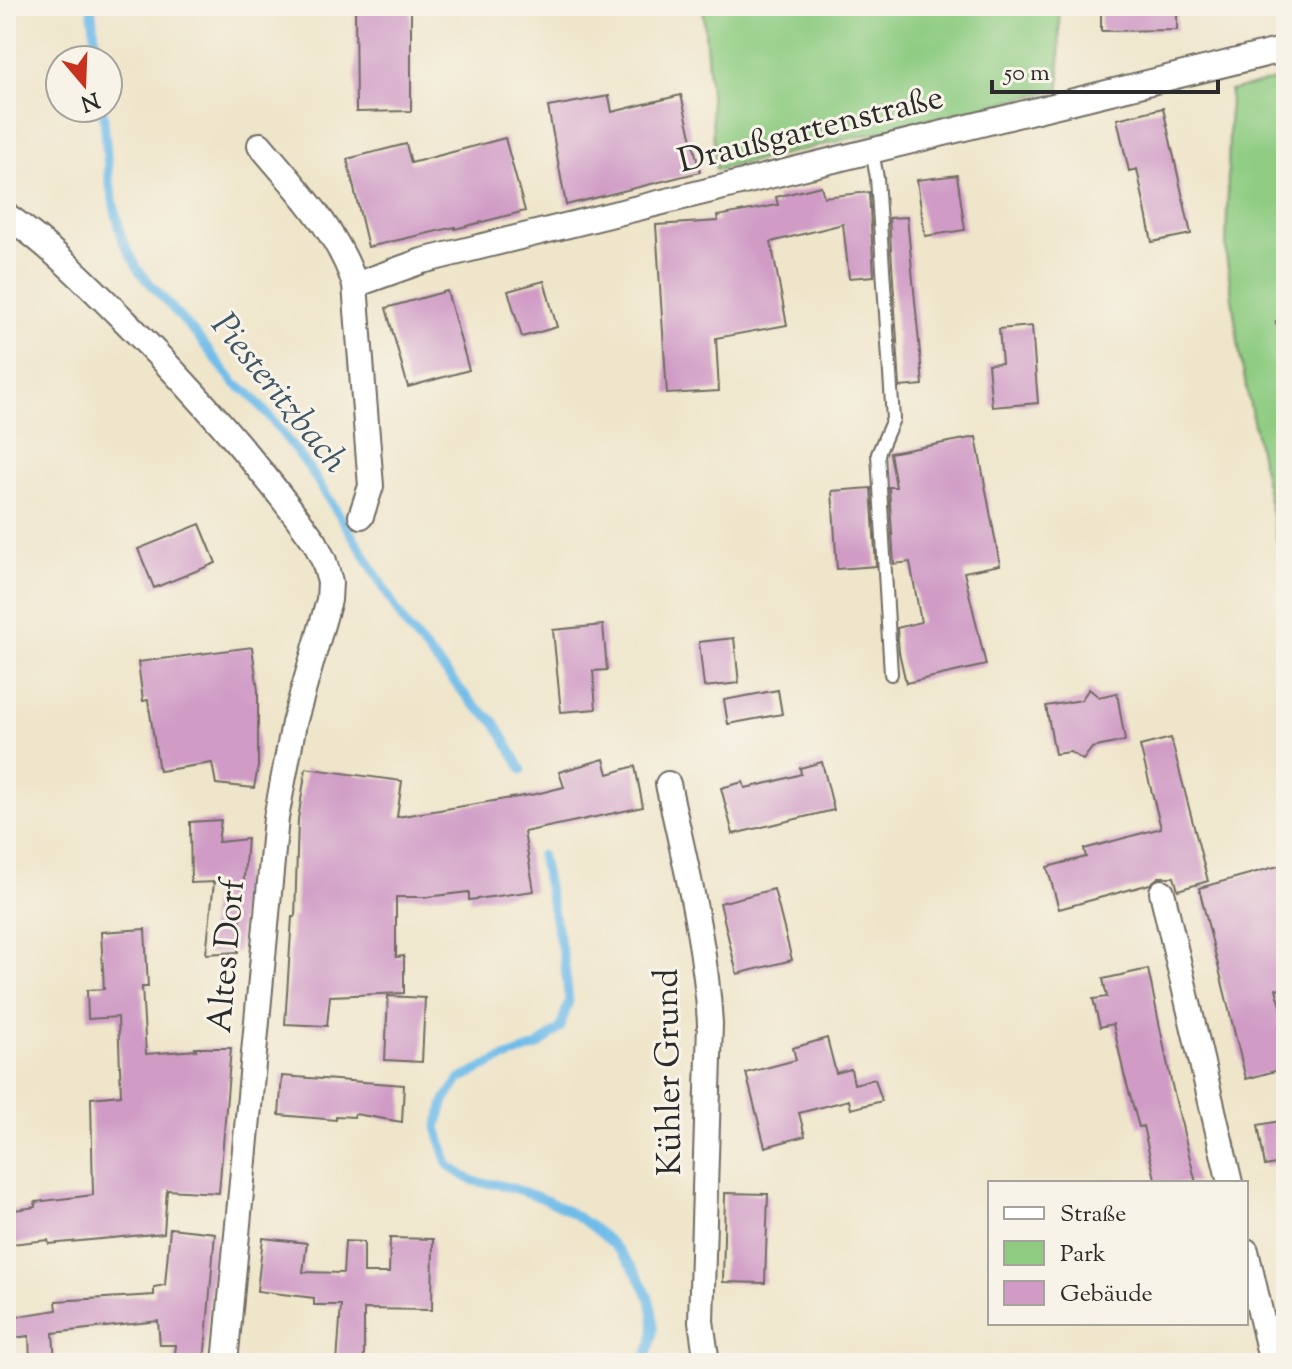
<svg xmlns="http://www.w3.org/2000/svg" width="1292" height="1369" font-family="'Sorts Mill Goudy',serif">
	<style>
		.green { fill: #8fcc82; stroke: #5d7c56; stroke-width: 2 }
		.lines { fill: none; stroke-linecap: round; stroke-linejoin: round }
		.stream { stroke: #70bce9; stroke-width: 9 }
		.building { fill: #d09cc6 }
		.lane-casing { stroke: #706c63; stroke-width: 16 }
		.street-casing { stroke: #706c63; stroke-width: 28 }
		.path { stroke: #706c63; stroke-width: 5; stroke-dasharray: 6 6; stroke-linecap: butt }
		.lane { stroke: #fff; stroke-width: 12 }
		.street { stroke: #fff; stroke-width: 24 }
		.labels { text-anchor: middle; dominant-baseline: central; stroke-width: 6; stroke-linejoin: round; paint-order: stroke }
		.street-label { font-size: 34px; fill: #2b2b2b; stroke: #f7f3e8 }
		.water-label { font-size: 36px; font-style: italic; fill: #405664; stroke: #f7f3e8 }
	</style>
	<rect width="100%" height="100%" fill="#f7f3e8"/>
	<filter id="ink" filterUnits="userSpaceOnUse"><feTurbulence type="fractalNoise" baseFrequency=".0125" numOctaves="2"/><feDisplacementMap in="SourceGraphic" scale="16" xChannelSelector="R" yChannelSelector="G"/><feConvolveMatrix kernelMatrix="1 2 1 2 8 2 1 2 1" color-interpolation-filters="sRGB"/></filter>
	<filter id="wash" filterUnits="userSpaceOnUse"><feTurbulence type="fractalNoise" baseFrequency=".006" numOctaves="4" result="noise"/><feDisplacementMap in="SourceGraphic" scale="32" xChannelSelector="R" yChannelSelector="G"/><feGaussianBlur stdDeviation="1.8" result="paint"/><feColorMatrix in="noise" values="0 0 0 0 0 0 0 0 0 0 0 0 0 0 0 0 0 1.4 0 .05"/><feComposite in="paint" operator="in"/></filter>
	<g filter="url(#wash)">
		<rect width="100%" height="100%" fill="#efe5ca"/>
		<path class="green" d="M703,6h356l1,83 -344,81z
			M1286,77v507l-46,-228 -14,-102 4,-163z"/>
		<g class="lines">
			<path class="stream" d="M91,6l7,54
				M103,108l6,72 6,30 7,29 17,32 59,66 37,47 14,9 20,23 40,52 52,81 45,77 67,78 22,18 27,48
				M541,855l23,105 5,41 -9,27 -22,18 -39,14 -39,19 -15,21 -8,27 11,38c8,5 17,13 26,16 9,3 21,2 30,5 57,14 113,48 140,101 13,25 13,52 -2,76"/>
		</g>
		<g id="blocks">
			<path class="building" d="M355,6h56v105l-55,1z
				M1101,6h76v24l-76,1z
				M681,95l19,77 -134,33 -18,-98 61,-11 3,16z
				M1163,108l28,126 -39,8 -15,-73 -8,2 -12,-52z
				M505,138l20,73 -70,18v-2l-87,20 -21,-88 59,-15 5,19z
				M957,175l8,55 -40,6 -8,-56z
				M821,186l3,11 45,-5 5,84 -25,2 -6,-54 -72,18 16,83 -71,13 3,53 -52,3 -11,-169 62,-4 -1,-5 61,-11 -2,-8z
				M907,217l16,168 -23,2 -11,-169z
				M544,281l13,46 -35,10 -14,-46z
				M447,291l22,79 -61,17 -22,-79z
				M1032,326l6,77 -46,4 -4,-43 14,-1 -3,-34z
				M976,437l24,128 -36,7 22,93 -80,18 -7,-31 -2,-24 24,-6 -11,-60 -16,2 -5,-77h7l-6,-34z
				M871,488l5,78 -39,3 -5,-78z
				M200,524l16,39 -62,25 -16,-39z
				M603,625l4,45 -14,1 3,38 -35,3 -8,-82z
				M734,638l5,45 -35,4 -5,-45z
				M252,647l6,44v76l-4,21 -38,-4 -4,-21 -53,8 -11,-71 -5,1 -5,-39z
				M1089,689l10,8 18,-4 8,48 -33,7 -9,12 -13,-8 -15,2 -9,-48 35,-6z
				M778,690l4,24 -54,10 -4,-24z
				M1171,738l37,143 -30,9 -4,-13h-15l-9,7 -91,25 -12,-42 39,-10 -2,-8 77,-21 -21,-82z
				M604,759l4,15 27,-8 8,41 -119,25 10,59 -65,9v-8l-42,5h-31v60l8,-1v37l-74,3 -3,30 -42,-2 7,-107h3l3,-98 8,-51 96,13 -5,36 139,-23 28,-7 -5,-15z
				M822,762l12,48 -101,24 -12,-46 22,-6 2,6 28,-6 28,-8 -1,-6z
				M221,820l-3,22 29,-3 -9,113 -32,2 8,-72 -23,1 -1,-61z
				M1282,865l4,13v110l-10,1 10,34 -7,3 7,30v12l-40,11 -47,-191z
				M774,889l18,71 -55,14 -17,-71z
				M145,929l3,58h-6l4,67 50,-4 -1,-2h36l-12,145 -52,-3 -3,43 -115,11 -1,-4 -37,4 -4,-33 29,-4 -1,-5 58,-7 -2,-97 30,-3 -3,-78 -30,2 -1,-29 17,-1 -3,-57z
				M1148,969l23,112 25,102h-40l-13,-57 -4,1 -15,-53 -11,-50 -13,3 -7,-28 14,-2 -4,-18z
				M388,996l37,2 -3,64 -37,-2z
				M827,1038l9,35 15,-4 3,15 21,-5 7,22 -31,8 -2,-9 -50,13 6,23 -40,11 -19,-74 50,-13 -3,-12z
				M282,1076l122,9 -2,37 -47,-8 -1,3 -18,-1v4l-57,-5z
				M1286,1120v42l-21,4 -7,-41z
				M725,1193l43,1 -3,89 -42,-1z
				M170,1228l45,5 -11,130h-30l2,-18h-16l-2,-24 -105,12 2,30h-25l-1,-27 -23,3v-21l51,-8 -1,-9 98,-6v-8l11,-2z
				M263,1238l44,5 -4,29 40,1 2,-32 19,1v31h25l1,-35 43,1 -1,71 -68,-1v54h-27l4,-58h-27v-7l-57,-7z"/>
		</g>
	</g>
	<g filter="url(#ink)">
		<use href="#blocks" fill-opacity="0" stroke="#706c63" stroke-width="2"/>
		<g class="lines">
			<defs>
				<path id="lane" d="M872,151l5,27 16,241 -15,35 13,220"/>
				<path id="street" d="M260,145c35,42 79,87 95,140l16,201 -10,30
					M6,215c42,29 78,65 114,101 71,71 136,144 195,226l9,19 6,21 -1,18 -35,123 -18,95 -51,545
					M355,285l67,-24 864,-212
					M668,784c17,79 38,159 42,240l-9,297 6,42
					M1162,892l68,291
					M1246,1251l26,112"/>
			</defs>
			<use href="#lane" class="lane-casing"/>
			<use href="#street" class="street-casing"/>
			<path class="path" d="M1275,323l11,-2"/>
			<use href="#lane" class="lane"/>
			<use href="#street" class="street"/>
		</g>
	</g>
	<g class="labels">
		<g class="street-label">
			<text transform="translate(811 131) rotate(-14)">Draußgartenstraße</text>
			<text transform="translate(228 956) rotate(-85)">Altes Dorf</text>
			<text transform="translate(670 1072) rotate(-91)">Kühler Grund</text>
		</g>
		<g class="water-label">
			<text transform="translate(278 394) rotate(51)">Piesteritzbach</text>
		</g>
	</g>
	<rect width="1292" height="1369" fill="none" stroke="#f7f3e8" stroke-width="32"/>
	<rect x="988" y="1181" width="260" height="144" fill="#f7f3e8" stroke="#a5a39c" stroke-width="2"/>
	<rect x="1004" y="1207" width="40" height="12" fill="#ffffff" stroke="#a5a39c" stroke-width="2"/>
	<text x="1060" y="1221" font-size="24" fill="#2b2b2b">Straße</text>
	<rect x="1004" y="1241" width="40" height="24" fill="#8fcc82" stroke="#a5a39c" stroke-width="2"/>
	<text x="1060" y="1261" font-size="24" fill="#2b2b2b">Park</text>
	<rect x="1004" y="1281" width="40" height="24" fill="#d09cc6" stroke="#a5a39c" stroke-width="2"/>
	<text x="1060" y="1301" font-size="24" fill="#2b2b2b">Gebäude</text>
	<g transform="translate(84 84) rotate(161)"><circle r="38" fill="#f7f3e8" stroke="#a5a39c" stroke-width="2"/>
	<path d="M0-6L14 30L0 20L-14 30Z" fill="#c8321e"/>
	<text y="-12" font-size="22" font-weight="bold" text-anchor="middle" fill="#2b2b2b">N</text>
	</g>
	<path d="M992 80v12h226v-12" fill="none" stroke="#2b2b2b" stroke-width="4"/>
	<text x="1004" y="80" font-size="24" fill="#2b2b2b" stroke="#f7f3e8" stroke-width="6" paint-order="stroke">50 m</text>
</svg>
